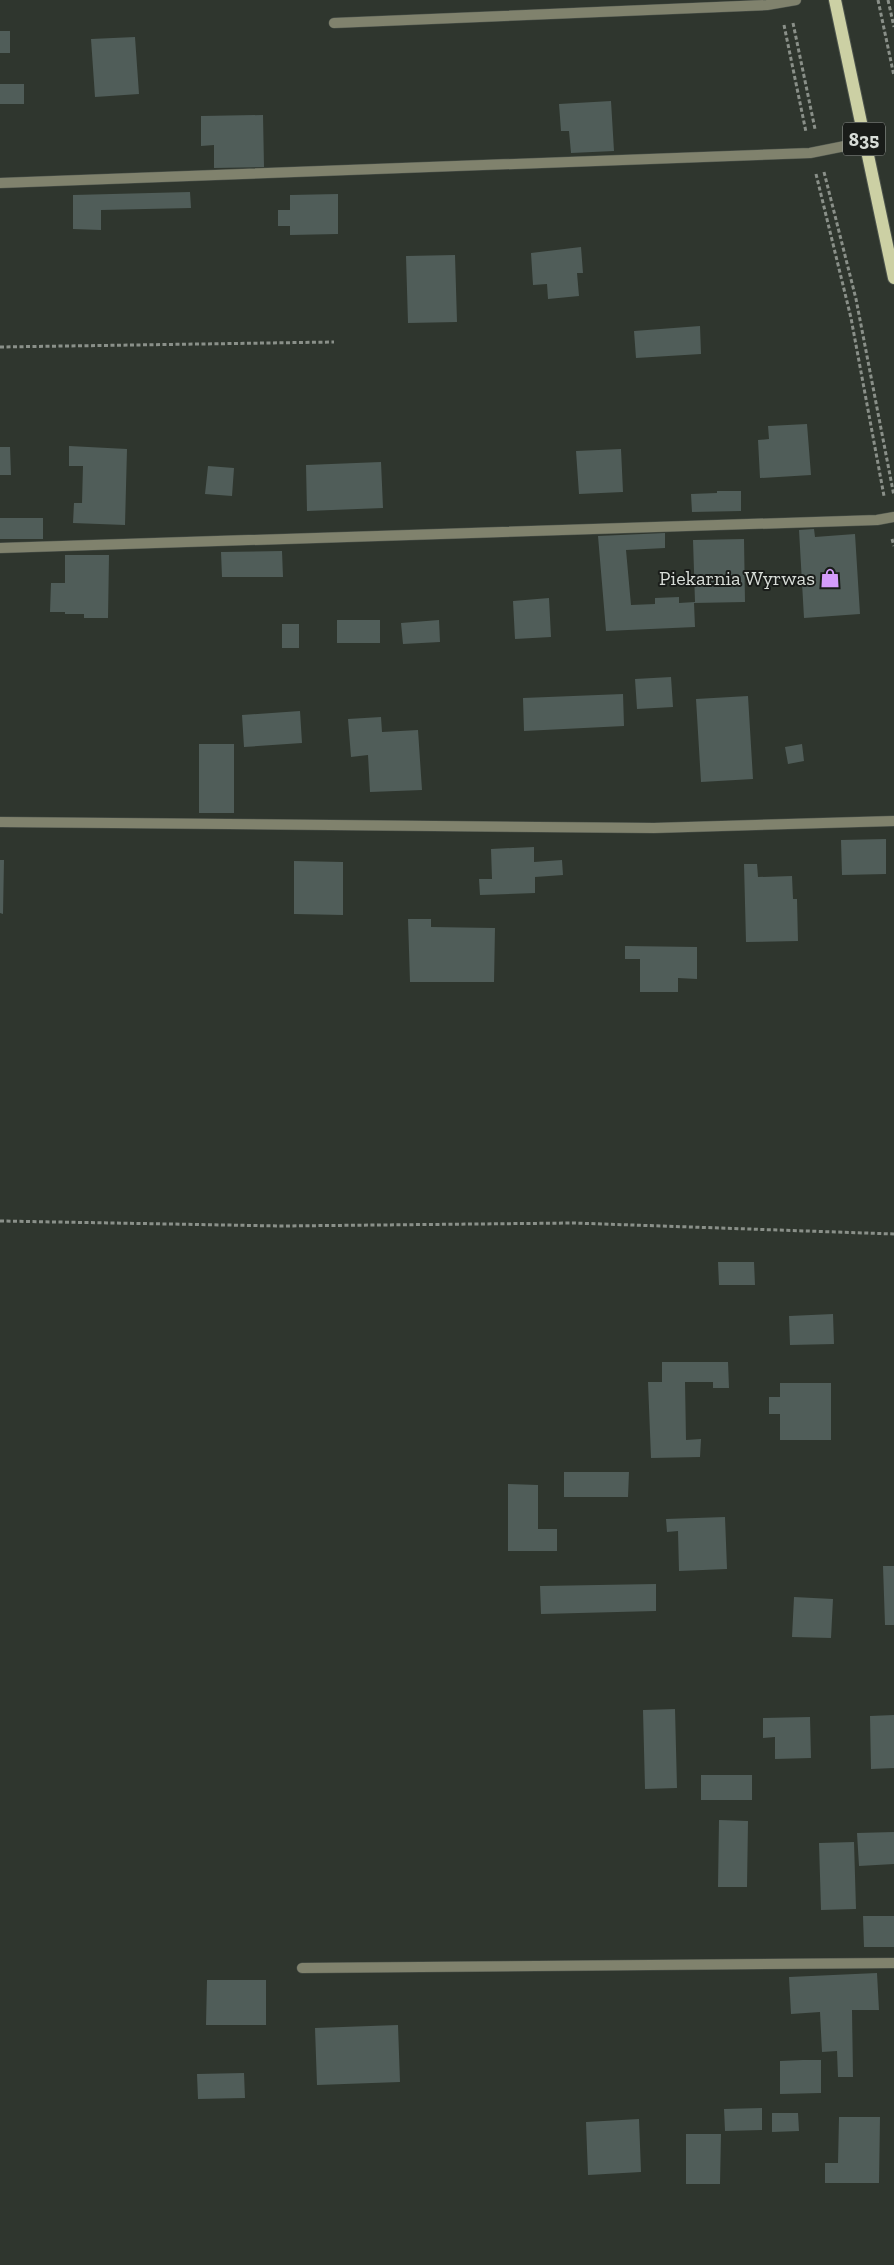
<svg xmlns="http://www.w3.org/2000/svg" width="894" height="2265" font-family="'Zilla Slab',serif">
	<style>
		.building { fill: #505d59 }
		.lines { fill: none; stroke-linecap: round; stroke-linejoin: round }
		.lane-casing { stroke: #4d544d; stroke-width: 11 }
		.primary-casing { stroke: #4d544d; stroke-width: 14 }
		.path { stroke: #8a9089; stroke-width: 3; stroke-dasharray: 4 2.5; stroke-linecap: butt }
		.lane { stroke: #80826d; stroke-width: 10 }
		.primary { stroke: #ccd0a4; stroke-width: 12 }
		.labels { text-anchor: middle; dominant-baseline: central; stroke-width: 4; stroke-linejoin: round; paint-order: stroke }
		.shield { fill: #191c19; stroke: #9fa39f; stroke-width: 1 }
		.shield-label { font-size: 19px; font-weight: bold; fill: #d8ddd8 }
		.poi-label { font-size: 20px; fill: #d8ddd8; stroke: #191c19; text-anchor: end }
	</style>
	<rect width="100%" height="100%" fill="#2f362e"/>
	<path class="building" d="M0,31h10v22h-10z
		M135,37l4,57 -44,3 -4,-58z
		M0,84h24v20h-24z
		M611,101l3,50 -43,2 -2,-22h-8l-2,-27z
		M263,115l1,52 -50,1v-23l-13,1v-30z
		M190,192l1,16 -90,2v20l-28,-1v-34z
		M338,194v40l-48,1v-9h-12v-16h12v-15z
		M581,247l2,26h-6l2,23 -31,3 -1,-15 -14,1 -2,-32z
		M455,255l2,67 -49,1 -2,-67z
		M700,326l1,28 -65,4 -2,-27z
		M807,424l4,51 -51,3 -2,-38 11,-1 -1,-13z
		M69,446l58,3 -2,76 -52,-2 1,-20h8l1,-37h-14z
		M0,447h10l1,28h-11z
		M621,449l2,43 -44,2 -3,-43z
		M381,462l2,46 -76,3 -1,-46z
		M208,466l26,2 -2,28 -27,-2z
		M717,491h24v20l-49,1 -1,-18 26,-1z
		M0,518h43v21h-43z
		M814,529l1,8 40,-3 5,80 -56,4 -5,-88z
		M665,533v15l-39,2 5,55 24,-1v-6l24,-1v6l16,-1 -2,-62 51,-1 1,63 -51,1 1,24 -89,4 -8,-95z
		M282,551l1,26h-61l-1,-25z
		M65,555h44l-1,63h-24v-4h-19v-2h-15l1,-29h14z
		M549,598l2,39 -36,2 -2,-38z
		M337,620h43v23h-43z
		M439,620l1,22 -37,2 -2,-21z
		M282,624h17v24h-17z
		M671,677l2,30 -36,2 -2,-30z
		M623,694l1,32 -100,5 -1,-33z
		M748,696l5,83 -52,3 -5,-83z
		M300,711l2,32 -58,4 -2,-32z
		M381,717l1,15 36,-2 4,60 -52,2 -2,-37 -17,2 -3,-38z
		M199,744h35v69h-35z
		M802,744l2,17 -16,3 -3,-17z
		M886,839v35l-44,1 -1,-35z
		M534,847v15l28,-2 1,15 -28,2v16l-55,2 -1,-16h13l-1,-30z
		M0,860h4l-1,54 -3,-1z
		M294,861l49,1v53l-49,-1z
		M744,864h13l1,13 34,-1 1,23h4l1,42 -52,1z
		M408,919h23v8l64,1 -1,54h-84z
		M625,946l72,1v32l-19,-1v14h-38v-33h-15z
		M718,1262h36l1,23h-36z
		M833,1314l1,30 -44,1 -1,-29z
		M662,1362h66l1,26h-16v-6h-28l1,58 15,-1 -1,18 -49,1 -3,-76h14z
		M780,1383h51v57h-51v-26h-11v-17h11z
		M564,1472h65l-1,25h-64z
		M508,1484l30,1v44h19v22h-49z
		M725,1517l2,52 -48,2 -1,-40 -11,1 -1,-13z
		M883,1566h11v59h-9z
		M656,1584v27l-115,3 -1,-28z
		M794,1597l39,2 -2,39 -39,-1z
		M675,1709l2,79 -32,1 -2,-79z
		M894,1715v53l-23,1 -1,-53z
		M810,1717l1,41 -36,1v-22l-12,1v-20z
		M701,1775h51v25h-51z
		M719,1820l29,1 -1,66h-29z
		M894,1832v32l-35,2 -2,-33z
		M854,1842l2,67 -35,1 -2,-67z
		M863,1916h31v31h-30z
		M877,1973l2,37h-27l1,67h-15l-1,-26 -15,1 -2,-40 -29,2 -2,-37z
		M207,1980h59v45h-60z
		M398,2025l2,57 -83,3 -2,-57z
		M803,2060h18v33l-41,1v-33z
		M244,2073l1,25 -47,1 -1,-25z
		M762,2108v22l-37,1 -1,-22z
		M772,2113h26l1,18 -27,1z
		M839,2117h41l-1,66h-54v-20h13z
		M639,2119l2,53 -53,3 -2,-53z
		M686,2134h35l-1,50h-34z"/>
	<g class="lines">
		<defs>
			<path id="lane" d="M334,23l433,-18 29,-5
				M0,183l810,-30 55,-11
				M0,548l877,-28 17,-3
				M0,822l654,6 240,-7
				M302,1968l592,-5"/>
			<path id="primary" d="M835,0l59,278"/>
		</defs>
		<use href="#lane" class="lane-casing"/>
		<use href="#primary" class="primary-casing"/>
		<path class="path" d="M878,0l16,76
			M888,0l6,27
			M793,23l22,106
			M784,25l22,107
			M824,172l32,127 38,197
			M816,174l35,144 33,178
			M0,347l334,-5
			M892,539l2,7
			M0,1221l281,5 293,-3 320,11"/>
		<use href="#lane" class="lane"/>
		<use href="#primary" class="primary"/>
	</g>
	<defs>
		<symbol id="shop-bare" viewBox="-9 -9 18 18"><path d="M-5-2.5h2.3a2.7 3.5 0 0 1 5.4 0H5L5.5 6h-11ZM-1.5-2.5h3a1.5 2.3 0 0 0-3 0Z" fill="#d59cfb" stroke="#191c19" stroke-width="2.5" paint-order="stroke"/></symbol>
	</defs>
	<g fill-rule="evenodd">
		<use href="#shop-bare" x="816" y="564" width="28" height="28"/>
	</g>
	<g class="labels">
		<rect class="shield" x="843" y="122.5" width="42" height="33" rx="4"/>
		<g class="shield-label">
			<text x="864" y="139">835</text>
		</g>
		<g class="poi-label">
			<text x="815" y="578">Piekarnia Wyrwas</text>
		</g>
	</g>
</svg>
